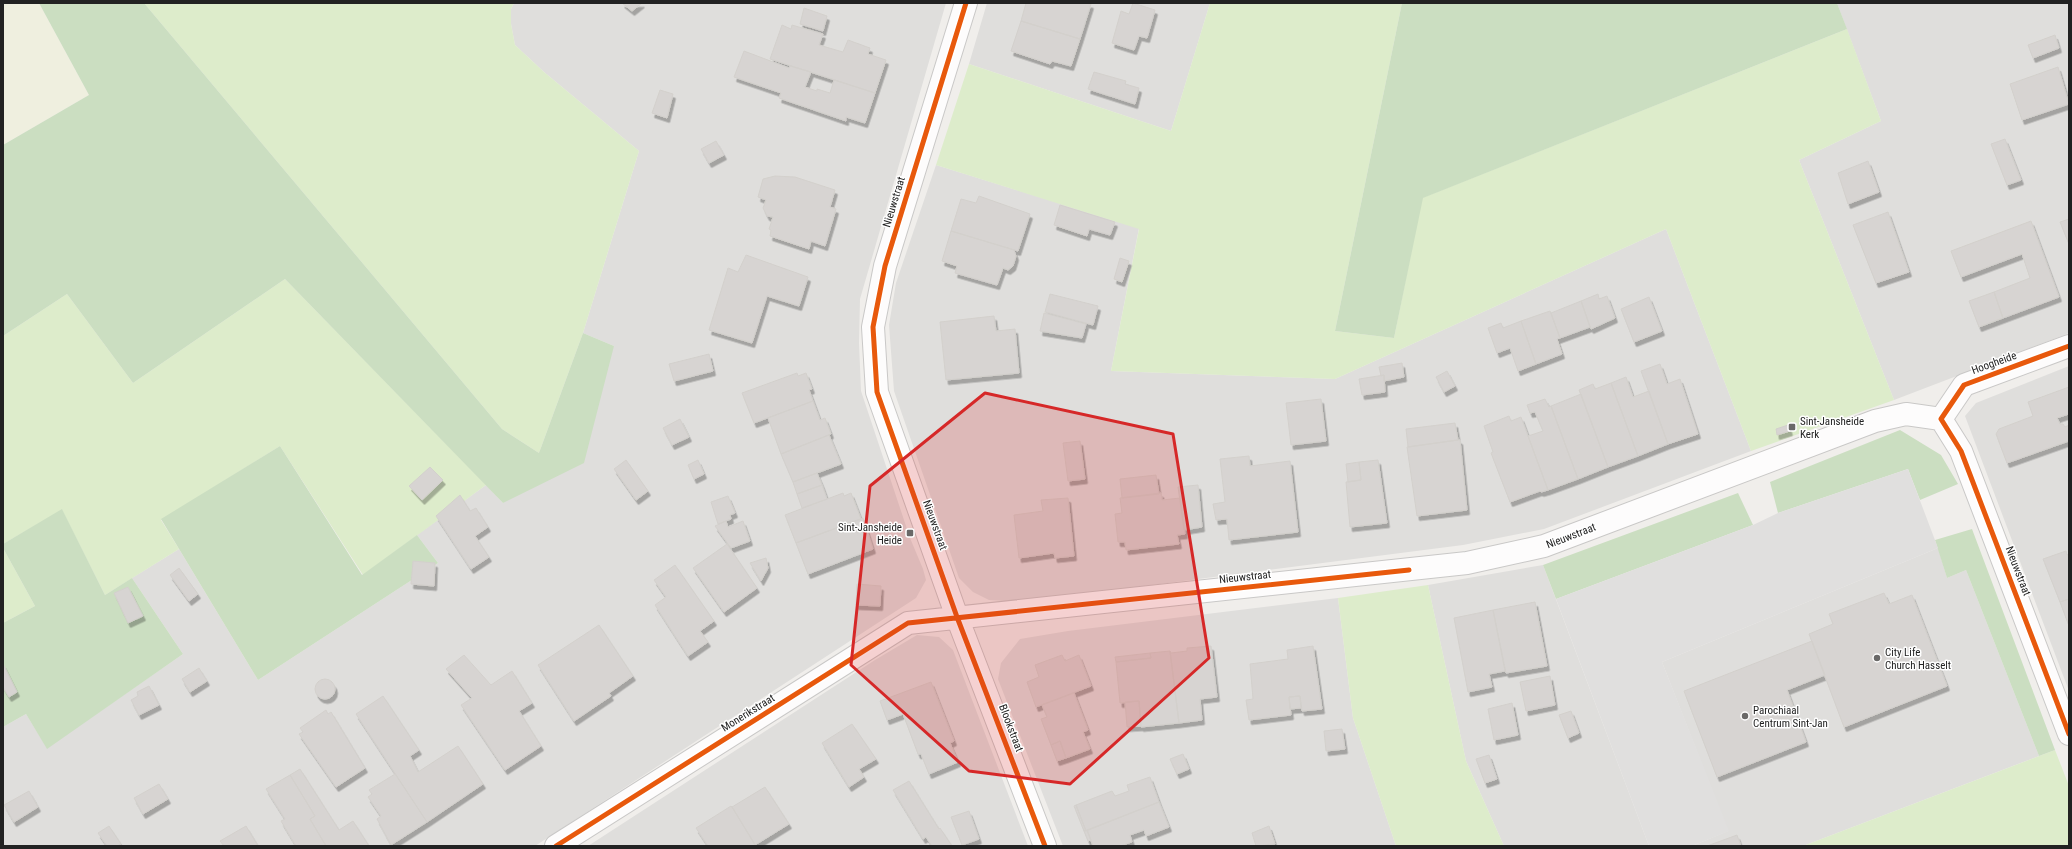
<svg xmlns="http://www.w3.org/2000/svg" width="2072" height="849" font-family="'Roboto Condensed',sans-serif">
	<style>
		.residential { fill: #dfdedc }
		.farmland { fill: #efefdf }
		.grass { fill: #ddeccb }
		.forest { fill: #cbdec1 }
		.parking { fill: #e0dfde }
		.building { fill: #d7d4d2; stroke: #d3d0cc; filter: url(#shadow) }
		.lines { fill: none; stroke-linecap: round; stroke-linejoin: round }
		.minor-casing { stroke: #c9c8c7; stroke-width: 24 }
		.minor { stroke: #fdfcfc; stroke-width: 22 }
		.cycleway-casing { stroke: #fff; stroke-width: 8 }
		.cycleway { stroke: #e8590c; stroke-width: 5 }
		.marked { fill: #d62828; fill-opacity: 0.2; stroke: #d62828; stroke-width: 3; stroke-linejoin: round }
		.poi-dot { fill: #6a6968; stroke: #fff; stroke-width: 1.5 }
		.labels { text-anchor: middle; dominant-baseline: central; stroke-width: 3; stroke-linejoin: round; paint-order: stroke }
		.street-label { font-size: 11px; fill: #222; stroke: #fff }
		.poi-label { font-size: 11px; fill: #222; stroke: #fff; text-anchor: start }
	</style>
	<defs>
		<filter id="shadow"><feDropShadow dx="2.5" dy="4.5" stdDeviation="0" flood-color="#0004"/></filter>
	</defs>
	<rect width="100%" height="100%" fill="#f0eeeb"/>
	<path class="residential" d="M514,3h432l-86,296 -1,44 2,48 49,147 13,31 3,11 -10,18 -381,248h-532v-119l23,-13 21,34 136,-94 -51,-76 47,-29 79,131 180,-117 -21,-28 69,-50 17,18 111,-157 -31,-13 56,-182 -95,-79 -29,-27 -4,-21v-15z
		M987,3h223l-39,128 -202,-67z
		M1837,3h232v330l-175,67 -95,-240 82,-39z
		M936,165l203,63 -28,143 224,8 331,-150 85,222 -207,78 -81,16 -443,57 -31,-2 -16,-8 -14,-14 -65,-187 -5,-66 7,-42z
		M2069,366v325l-104,-275 11,-13z
		M1938,548l9,30 19,-8 73,186 -236,90h-111l36,-15 -66,-169z
		M1543,565l106,281h-145l-38,-85 -38,-176z
		M1338,598l15,120 43,128h-333l-65,-167 3,-16 19,-24 48,-8z
		M917,635l22,2 14,13 75,196h-440l287,-186z"/>
	<path class="farmland" d="M3,3h36l50,92 -86,50z"/>
	<path class="grass" d="M144,3h370l-3,6v15l4,21 29,27 95,79 -56,182 -44,120 -37,-24z
		M1210,3h192l-67,328 59,7 28,-140 425,-169 34,92 -82,39 95,240 -143,51 -85,-222 -331,150 -224,-8 28,-142 -203,-64 33,-101 202,67z
		M285,279l201,206 -123,90 -83,-129 -119,74 18,29 -74,46 -43,-85 -59,34v-208l64,-42 66,89z
		M3,548l32,58 -32,17z
		M1428,585l38,176 38,85h-108l-43,-128 -15,-120z
		M2055,750l14,36v60h-266z"/>
	<path class="forest" d="M39,3h105l358,426 37,24 44,-120 31,13 -30,117 -81,40 -218,-224 -152,104 -66,-89 -64,42v-191l86,-50z
		M1402,3h435l10,26 -424,169 -29,140 -59,-7z
		M1900,430l41,25 17,29 -38,16 -12,-31 -130,44 -8,-31z
		M280,446l82,129 55,-40 21,28 -180,117 -97,-161z
		M1738,493l15,32 -197,74 -13,-34z
		M62,509l43,86 27,-17 51,76 -136,95 -21,-35 -23,13v-104l32,-17 -32,-58v-4z
		M1972,529l83,221 -16,6 -73,-186 -19,8 -12,-38z"/>
	<path class="parking" d="M1908,469l30,79 -276,114 67,169 -37,15h-43l-93,-247 197,-74 25,-12z"/>
	<path class="building" d="M622,3h20l-10,8z
		M1026,3h59l6,1 -11,35 -59,-18z
		M1133,3l22,7 -8,28 -8,-2 -5,14 -22,-7 9,-32 8,3z
		M804,8l23,8 -4,15 -23,-7z
		M1021,21l59,18 -9,27 -19,-5 -2,3 -39,-13z
		M782,25l9,4 1,-4 31,9 -4,11 24,7 5,-12 22,8 -2,6 18,6 -11,33 -105,-34z
		M2055,35l4,13 -26,10 -5,-13z
		M744,51l45,17 1,-2 21,6 -6,15 12,4v-2l13,4 4,-13 41,13 -10,30 -19,-6v4l-67,-23 2,-5 -47,-16z
		M2058,67l11,37 -47,16 -12,-36z
		M1094,72l32,9 -1,3 14,4 -4,16 -47,-15z
		M660,90l13,4 -6,24 -15,-5z
		M2005,139l16,41 -14,5 -16,-41z
		M716,141l8,14 -15,8 -8,-14z
		M1868,161l11,31 -31,12 -10,-31z
		M775,176l20,1 40,13 -5,17 6,2 -11,37 -14,-5 -2,8 -39,-13 1,-6 -2,-1 4,-12 -6,-1 -4,-8 3,-8 -8,-3 5,-18z
		M979,196l51,18 -12,37 -67,-20 10,-32 15,4z
		M1060,205l55,17 -5,13 -21,-6 -2,7 -33,-11z
		M1888,212l21,60 -33,11 -23,-58z
		M2069,219v25l-9,-22z
		M2031,221l28,76 -56,21 -9,-26 36,-14 -8,-24 -61,23 -10,-26z
		M951,231l63,19 2,6 -3,10 -5,4 -5,-2 -6,17 -42,-12 2,-7 -15,-5z
		M746,255l62,22 -9,29 -32,-10 -15,47 -43,-13 19,-62 10,4z
		M1120,258l9,3 -7,21 -8,-3z
		M1994,292l9,26 -24,9 -10,-26z
		M1050,294l48,12 -5,19 -48,-13z
		M1598,294l1,5 8,-3 8,22 -24,11 -10,-28z
		M1649,297l13,34 -28,11 -13,-33z
		M1581,301l9,26 -30,11 -9,-25z
		M1550,311l10,27 -3,1 5,15 -26,10 -15,-43z
		M1044,313l42,11 -4,14 -42,-7z
		M994,316l2,15 19,-2 4,44 -73,7 -6,-58z
		M1521,321l15,43 -18,7 -8,-23 -13,5 -9,-25 13,-5 2,5z
		M709,354l4,17 -39,10 -5,-17z
		M1402,363l2,14 -20,4v-6l-3,1 -2,-9z
		M1660,364l7,20 13,-5 18,55 -30,10 -27,-73z
		M1447,371l8,15 -11,6 -8,-15z
		M797,373l1,3 8,-3 6,16 -3,1 4,11 -59,22 -12,-30z
		M1384,375l1,17 -23,3 -3,-16z
		M1626,377l7,20 16,-6 19,53 -30,12 -27,-73z
		M1611,383l27,73 -30,11 -29,-77 14,-6 2,5z
		M2069,387v27l-12,4 3,6h3l2,3 4,-2v16l-62,22 -11,-29 3,-5 34,-13 -5,-14z
		M1581,394l27,73 -30,12 -27,-73z
		M1321,399l5,42 -35,4 -5,-42z
		M1545,399l4,8 2,-1 27,73 -30,11 -20,-54 15,-5 -8,-19 -5,1 -3,-8z
		M813,401l7,19 5,-2 6,16 -50,20 -13,-36z
		M1509,416l2,5 10,-4 27,73 -7,2 -1,-1 -30,11 -19,-49 2,-1 -9,-26z
		M680,419l9,18 -17,8 -9,-17z
		M1455,423l3,17 -50,7 -2,-18z
		M1788,425l2,6 -13,4 -1,-6z
		M829,435l12,29 -48,18 -12,-28z
		M1458,440h2l7,70 -50,6 -10,-69z
		M1080,441l5,38 -17,2 -5,-38z
		M1249,456l1,10 40,-5 8,71 -69,8 -2,-21 -11,1 -3,-16 12,-2 -5,-43z
		M626,460l22,31 -12,9 -22,-31z
		M698,460l6,14 -10,5 -6,-14z
		M1378,460l9,63 -37,4 -4,-45 15,-2 -2,-18z
		M1359,462l2,18 -13,2 -2,-18z
		M430,467l13,13 -21,20 -13,-14z
		M817,473l5,12 -25,9 -4,-12z
		M1156,475l3,19 -37,4 -2,-19z
		M822,485l5,14 -25,9 -5,-14z
		M1198,485l4,42 -18,3 -6,-43z
		M843,493l1,3 7,-3 10,26 -65,24 -11,-28z
		M1161,493l1,7 18,-2 5,36 -8,1 2,9 -53,6 -1,-8h-7l-3,-28 7,-1 -2,-15z
		M460,495l10,16 6,-3 12,19 -13,9 14,21 -18,12 -35,-53z
		M728,496l7,17 -5,2 1,4 -13,5 -7,-22z
		M1068,498l6,58 -19,2 -1,-5 -35,5 -5,-43 29,-4 -2,-11z
		M863,518l10,31 -65,25 -12,-31z
		M726,521l2,6 15,-6 7,20 -19,7 -16,-22z
		M727,544l30,44 -33,24 -31,-44z
		M2066,551l1,4 2,-1v45l-9,3 -17,-43z
		M766,558l2,10 -7,13 -11,-18z
		M413,561l22,2 -1,23 -23,-2z
		M675,565l39,56 -14,10 8,11 -20,14 -33,-51 11,-8 -12,-17z
		M179,568l19,26 -9,7 -19,-26z
		M857,584l24,2 -1,20 -24,-1z
		M128,587l15,29 -15,7 -14,-30z
		M1884,593l5,11 23,-9 35,91 -103,41 -35,-93 24,-10 -4,-10z
		M2069,599v27l-9,-24z
		M1535,602l12,64 -41,7 -13,-63z
		M1493,610l12,61 -16,3 3,13 -24,5 -14,-74z
		M599,625l34,51 -24,17 2,3 -37,25 -36,-56z
		M1812,641l13,34 -38,15 19,52 -89,35 -33,-86z
		M1211,646l6,51 -17,2 2,21 -23,3 -9,-72 1,2 16,-2v-3z
		M1313,646l9,63 -20,2 -2,-15 -11,1 2,18 -42,5 -3,-20 7,-1 -3,-35 38,-5 -1,-9z
		M1170,651l9,72 -38,4 -2,-26 -19,2 -4,-41 35,-4 -1,-5z
		M1150,653l1,5 -35,4 -1,-5z
		M464,655l27,30 21,-14 20,32 -13,8 22,35 -36,24 -44,-65 11,-7 -26,-29z
		M1062,655l3,6 14,-6 12,31 -55,21 -9,-25 12,-5 -4,-12z
		M3,664l14,28 -8,5 -6,-10z
		M199,668l8,13 -17,11 -8,-13z
		M1550,676l5,29 -29,6 -6,-29z
		M315 689a10 10 0 1 1 20 0a10 10 0 1 1-20 0Z
		M931,682l23,59 -4,2 8,19 -29,12 -8,-20h-3l-15,-40 -16,6 -7,-19z
		M149,686l10,19 -20,10 -8,-15 7,-4 -1,-4z
		M1074,693l14,37 -5,2 7,17 -24,9 -6,-17 -9,4 -10,-26 6,-2 -5,-12z
		M383,696l36,54 -9,6 8,16 40,-26 25,38 -56,38 -71,-108z
		M1300,696l1,12 -11,1 -1,-12z
		M1139,701l2,25 -14,1 -2,-25z
		M1512,703l6,32 -24,5 -6,-31z
		M326,710l2,4 3,-2 34,56 -29,19 -37,-53 4,-2 -3,-4z
		M1571,711l8,22 -11,5 -9,-23z
		M852,724l24,35 -17,10 5,8 -15,10 -27,-44z
		M1342,729l3,20 -19,2 -2,-20z
		M1060,741l6,17 -9,3 -6,-16z
		M1183,754l6,15 -12,5 -7,-15z
		M1489,755l8,24 -12,4 -9,-24z
		M300,769l39,61 14,-9 16,25h-43l-16,-27 5,-3 -25,-41z
		M395,774l32,48 -36,23 -14,-26 4,-3 -13,-19 4,-3 -3,-4z
		M290,775l25,41 -5,3 16,27h-30l-15,-25 4,-2 -19,-30z
		M1150,777l9,25 -73,29 -10,-26 36,-14 3,5 14,-5 -2,-6z
		M909,781l30,48 1,-1 12,18h-20l-6,-9 -3,2 -30,-49z
		M159,784l9,15 -25,15 -9,-16z
		M765,787l24,37 -34,21 -23,-38z
		M29,791l9,16 -24,15 -10,-17z
		M1159,802l10,25 -23,9 -2,-6 -14,5 2,7 -12,4h-27l-6,-16z
		M1076,805l10,26h-2l-10,-25z
		M731,806l1,1 24,39h-48l-12,-18z
		M969,811l10,28 -17,6 -11,-28z
		M109,826l12,18 -4,2h-10l-9,-13z
		M246,826l12,20h-34l-4,-5z
		M1269,826l6,18 -19,2 -4,-13z
		M1087,830l4,10 -3,1 -4,-10z
		M1737,835l4,11h-34z"/>
	<g class="lines">
		<defs>
			<path id="minor" d="M966,3l-81,263 -12,61 4,65 80,225 88,229
				M1941,419l20,32 108,283
				M1941,419l23,-34 105,-39
				M556,846l352,-223 559,-60 77,-17 331,-125 31,-7 35,5"/>
		</defs>
		<use href="#minor" class="minor-casing"/>
		<use href="#minor" class="minor"/>
		<defs>
			<path id="cycleway" d="M966,3l-81,263 -12,61 4,65 80,225 88,229
				M2069,346l-105,39 -23,34 20,32 108,283
				M556,846l352,-223 501,-53"/>
		</defs>
		<use href="#cycleway" class="cycleway-casing"/>
		<use href="#cycleway" class="cycleway"/>
	</g>
	<path class="marked" d="M985,393l188,41 36,224 -139,126 -101,-13 -118,-106 19,-179z"/>
	<g class="poi-dot">
		<rect x="1788" y="423" width="8" height="8" rx="2"/>
		<rect x="906" y="529" width="8" height="8" rx="2"/>
		<circle cx="1877" cy="658" r="4"/>
		<circle cx="1745" cy="716" r="4"/>
	</g>
	<g class="labels">
		<g class="street-label">
			<text transform="translate(894 202) rotate(-73)">Nieuwstraat</text>
			<text transform="translate(1994 363) rotate(-20)">Hoogheide</text>
			<text transform="translate(935 525) rotate(70)">Nieuwstraat</text>
			<text transform="translate(1571 536) rotate(-21)">Nieuwstraat</text>
			<text transform="translate(2018 571) rotate(69)">Nieuwstraat</text>
			<text transform="translate(1245 577) rotate(-6)">Nieuwstraat</text>
			<text transform="translate(748 713) rotate(-32)">Monerikstraat</text>
			<text transform="translate(1011 728) rotate(69)">Blookstraat</text>
		</g>
		<g class="poi-label">
			<text x="1800" y="421">Sint-Jansheide<tspan x="1800" dy="13">Kerk</tspan></text>
			<text x="902" y="527" text-anchor="end">Sint-Jansheide<tspan x="902" dy="13">Heide</tspan></text>
			<text x="1885" y="652">City Life<tspan x="1885" dy="13">Church Hasselt</tspan></text>
			<text x="1753" y="710">Parochiaal<tspan x="1753" dy="13">Centrum Sint-Jan</tspan></text>
		</g>
	</g>
	<rect width="2072" height="849" fill="none" stroke="#222222" stroke-width="8"/>
</svg>
